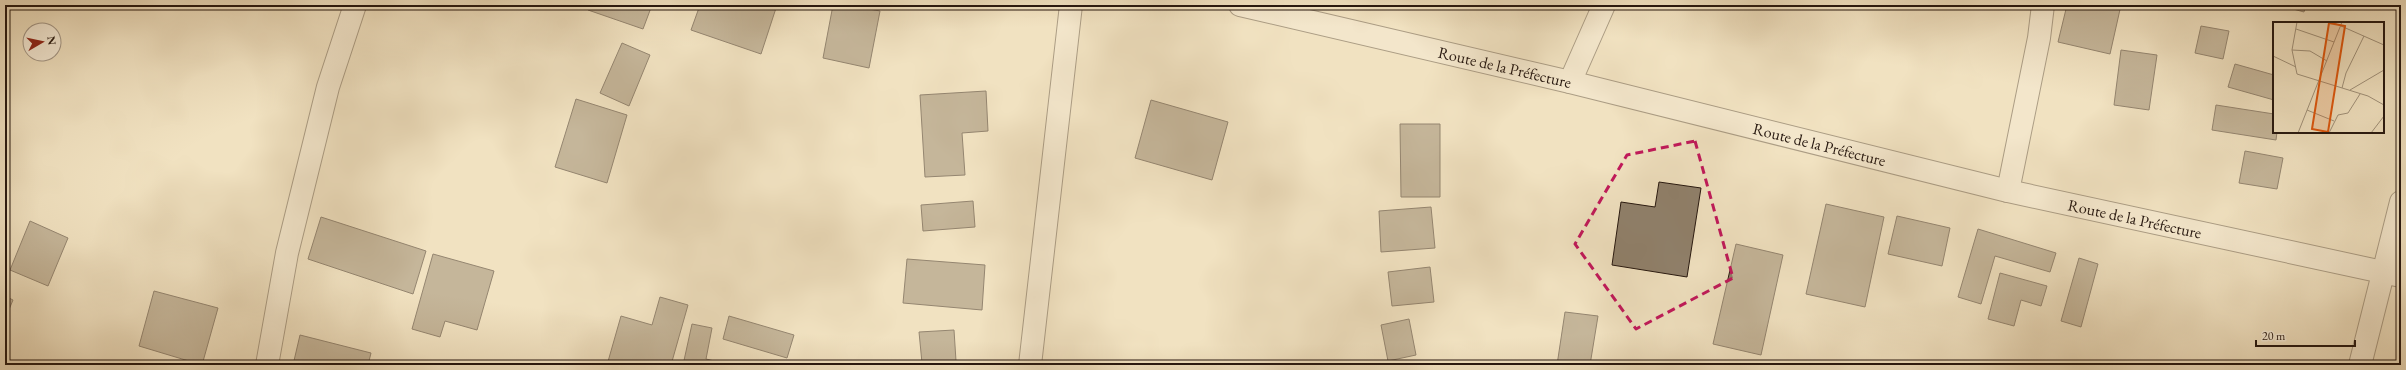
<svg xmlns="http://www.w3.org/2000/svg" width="2406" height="370" font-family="'EB Garamond',serif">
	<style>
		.building { fill: #90816c; stroke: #26170f }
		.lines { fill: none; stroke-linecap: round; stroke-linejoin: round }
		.minor-casing { stroke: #594a3c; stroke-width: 24 }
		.tertiary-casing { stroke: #594a3c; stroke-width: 24 }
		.minor { stroke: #f6ecd7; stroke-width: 22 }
		.tertiary { stroke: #f6ecd7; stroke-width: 22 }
		.marked { fill: none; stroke: #c2185b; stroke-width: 3; stroke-dasharray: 8 5; stroke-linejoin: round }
		.labels { text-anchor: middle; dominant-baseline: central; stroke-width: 3; stroke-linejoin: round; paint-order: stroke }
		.street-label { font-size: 16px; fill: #26170f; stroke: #f6ecd7 }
		.inset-road { fill: none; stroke: #a0917a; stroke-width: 1 }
		.view { fill: #de560c; fill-opacity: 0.15; stroke: #de560c; stroke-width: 2 }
		.inset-edge { fill: none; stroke: #26170f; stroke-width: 2 }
	</style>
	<rect width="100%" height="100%" fill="#f1e2c1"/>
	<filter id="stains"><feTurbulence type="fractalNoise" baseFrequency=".005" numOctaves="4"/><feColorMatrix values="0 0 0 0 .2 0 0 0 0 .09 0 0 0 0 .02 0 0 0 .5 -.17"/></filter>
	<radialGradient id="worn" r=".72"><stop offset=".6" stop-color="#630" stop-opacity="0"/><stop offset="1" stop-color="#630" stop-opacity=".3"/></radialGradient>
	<path class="building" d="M590,5h62l-9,24 -55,-19z
		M700,5h77l-16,49 -70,-24z
		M833,5h15l32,6 -11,57 -46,-10z
		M2067,5h54l-11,49 -52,-12z
		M2279,5h27l-2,7z
		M2201,26l28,5 -6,28 -28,-6z
		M622,43l28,12 -21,51 -29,-13z
		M2121,50l36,5 -8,55 -35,-5z
		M2235,64l39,11v25l-46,-13z
		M986,91l2,40 -26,2 3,42 -40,2 -5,-82z
		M576,99l51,16 -20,68 -52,-16z
		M1151,100l77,22 -16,58 -77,-22z
		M2216,105l58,9v18h3l-1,8 -64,-10z
		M1400,124h40v73h-39z
		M2245,151l38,7 -6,31 -38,-6z
		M1659,182l42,6 -14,89 -75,-12 9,-63 34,5z
		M973,201l2,26 -52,4 -2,-26z
		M1826,204l58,13 -19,90 -59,-13z
		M1431,207l4,41 -54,4 -2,-41z
		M1897,216l53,12 -8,38 -54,-12z
		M321,217l105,34 -13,43 -105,-35z
		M30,221l38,17 -20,48 -38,-16z
		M1978,229l78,24 -6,19 -55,-16 -14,48 -23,-7z
		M1736,244l47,11 -22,100 -48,-11z
		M433,254l61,17 -17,59 -32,-9 -5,16 -28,-8z
		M2079,258l19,6 -17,63 -20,-6z
		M907,259l78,6 -3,45 -79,-7z
		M1430,267l4,35 -42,4 -4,-34z
		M2000,273l47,13 -6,20 -20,-6 -7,26 -26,-7z
		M154,291l64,17 -16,57 -63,-19z
		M5,296l8,4 -8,19z
		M660,297l28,8 -17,60h-64l14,-49 31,9z
		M1565,312l33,4 -8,49h-33z
		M729,316l65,19 -7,23 -64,-19z
		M1409,319l7,36 -28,6 -7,-36z
		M692,324l20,4 -6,31 25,6h-48z
		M954,330l2,31 -34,2 -3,-31z
		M300,335l71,18 -3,12h-75z"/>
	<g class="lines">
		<defs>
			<path id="minor" d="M1570,82l34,-77
				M2008,191l31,-153 4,-33
				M267,365l20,-112 41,-166 27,-82
				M1030,365l41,-360
				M2360,365l41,-163"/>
			<g id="tertiary">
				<path id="s1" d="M1240,5l330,77 438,109 393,85"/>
			</g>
		</defs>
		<use href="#minor" class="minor-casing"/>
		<use href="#tertiary" class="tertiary-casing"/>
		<use href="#minor" class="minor"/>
		<use href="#tertiary" class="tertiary"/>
	</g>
	<path d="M0 0H2406V370H0ZM1695,141l38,137 -97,51 -61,-85 52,-89z" fill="#f1e2c1" fill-opacity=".55" fill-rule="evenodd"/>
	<path class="marked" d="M1695,141l38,137 -97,51 -61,-85 52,-89z"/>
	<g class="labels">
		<g class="street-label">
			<text stroke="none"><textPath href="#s1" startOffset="272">Route de la Préfecture</textPath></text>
			<text stroke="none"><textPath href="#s1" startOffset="596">Route de la Préfecture</textPath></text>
			<text stroke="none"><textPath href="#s1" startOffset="920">Route de la Préfecture</textPath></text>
		</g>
	</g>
	<g transform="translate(2273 22)">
		<rect width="111" height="111" fill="#f1e2c1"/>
		<path class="inset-road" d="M24,0l-5,28 5,24 71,22 16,9M59,0l52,23M23,7l38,13M19,28l18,1 17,10M0,34l23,11M69,66l4,-15 18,-37M77,68l34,-20M34,88l27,11M25,111l44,-111M56,111l9,-18 10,-2 12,-19M98,111l13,-17"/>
		<path class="view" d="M56,1l16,3 -17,106 -16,-3z"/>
		<rect width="111" height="111" class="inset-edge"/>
	</g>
	<rect width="2406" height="370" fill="none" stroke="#f1e2c1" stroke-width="20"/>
	<rect x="6" y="6" width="2394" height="358" fill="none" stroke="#26170f" stroke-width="2"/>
	<rect x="10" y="10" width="2386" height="350" fill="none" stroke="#26170f"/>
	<g transform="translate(42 42) rotate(81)"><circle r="19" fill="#f6ecd7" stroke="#a39787"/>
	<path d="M0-3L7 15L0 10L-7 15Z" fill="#8f2418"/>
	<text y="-6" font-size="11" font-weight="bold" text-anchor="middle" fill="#26170f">N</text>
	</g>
	<path d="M2256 340v6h99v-6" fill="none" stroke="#26170f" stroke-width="2"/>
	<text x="2262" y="340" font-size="12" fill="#26170f" stroke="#f6ecd7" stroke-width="3" paint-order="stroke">20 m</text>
	<rect width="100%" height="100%" filter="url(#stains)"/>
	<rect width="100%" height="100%" fill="url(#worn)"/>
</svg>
